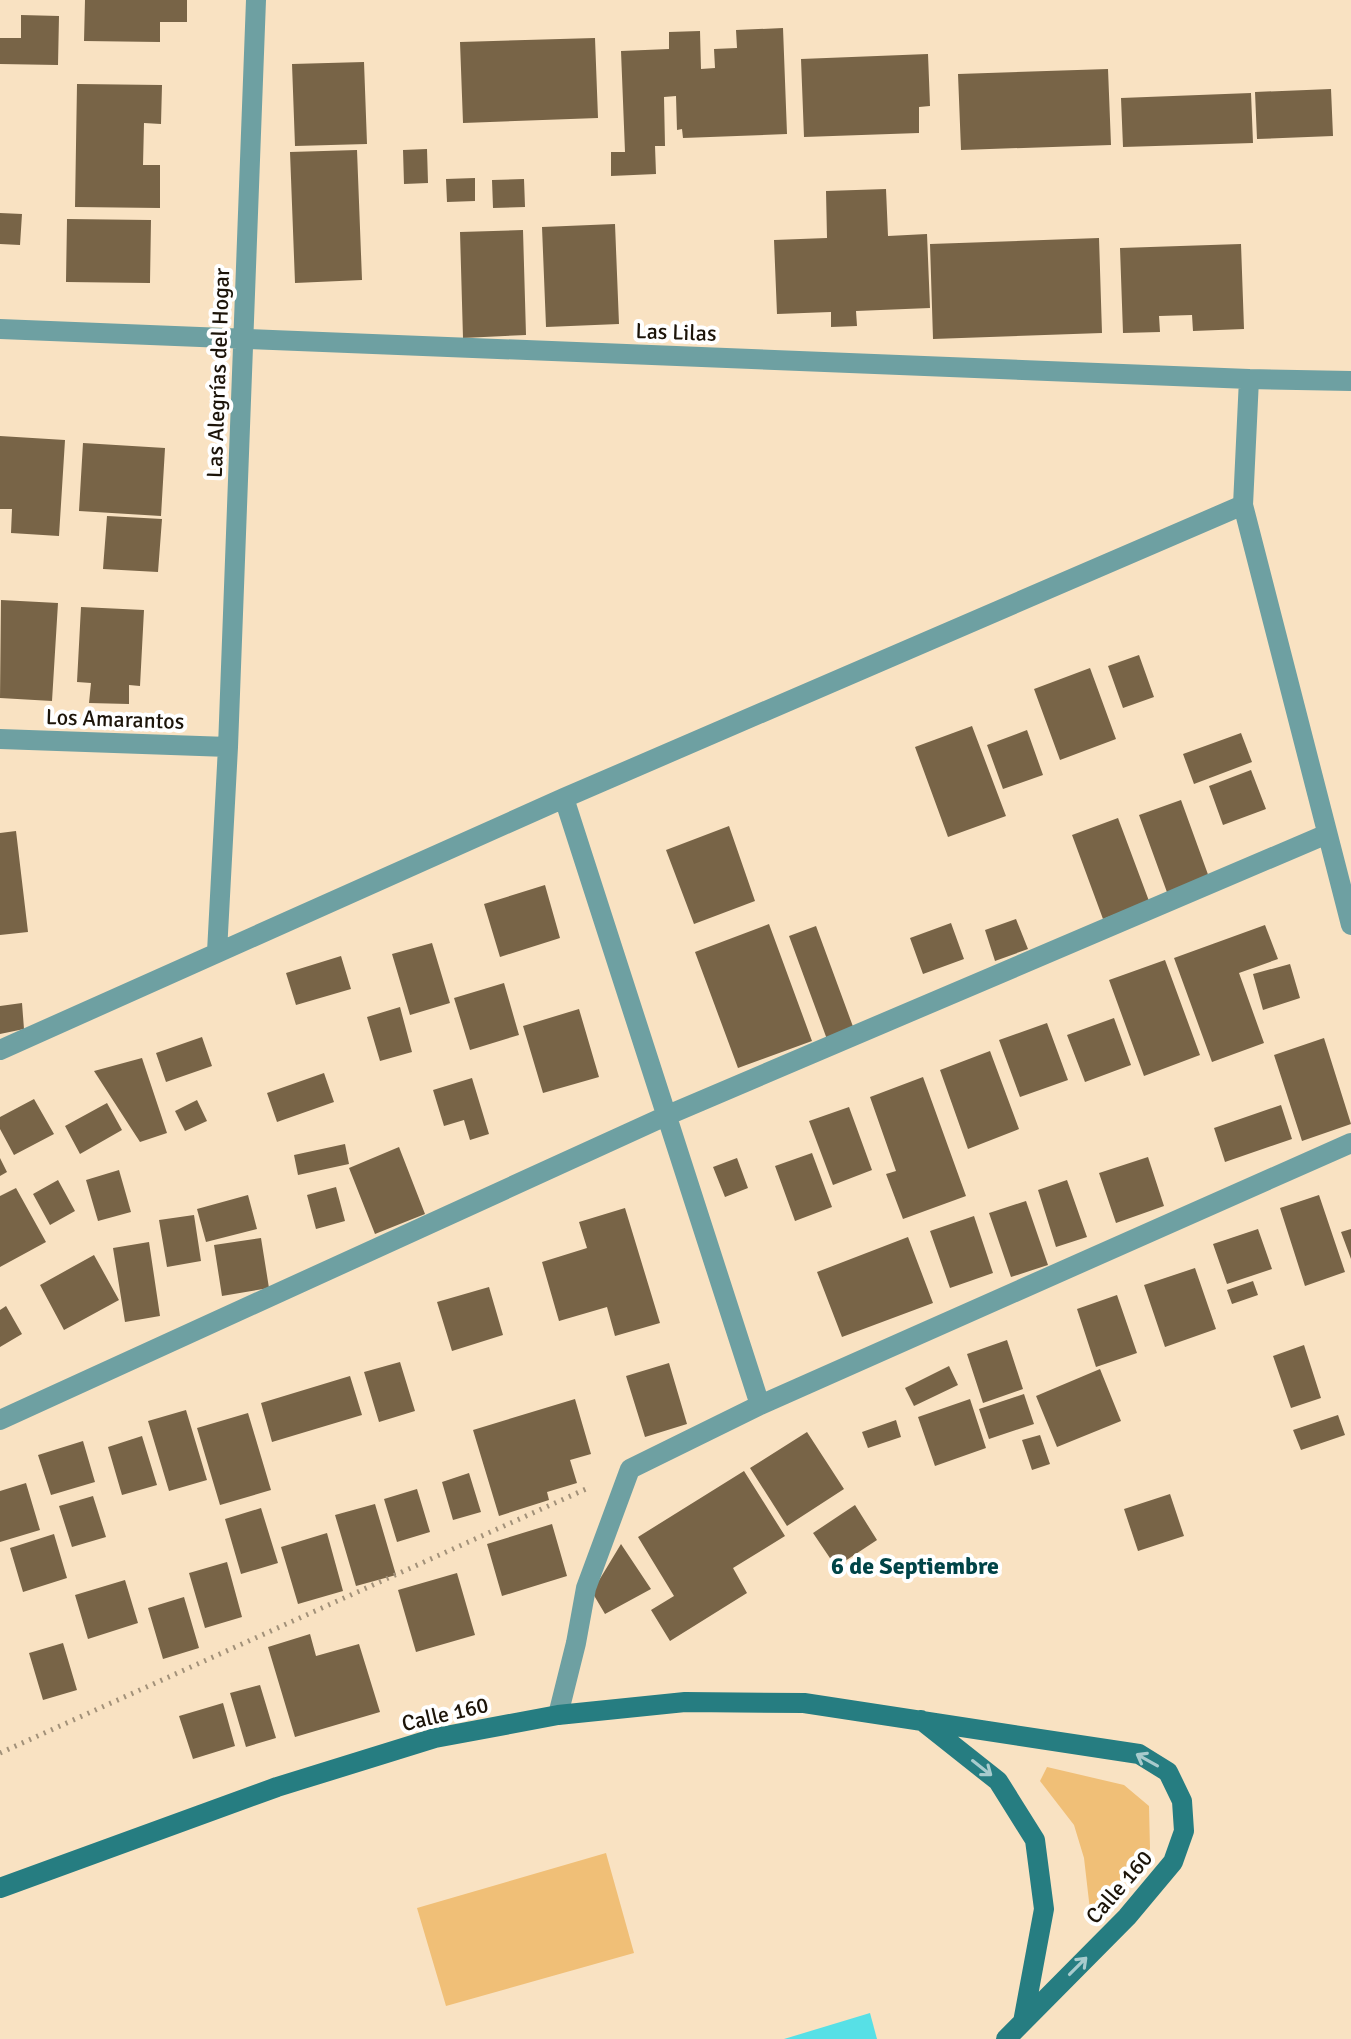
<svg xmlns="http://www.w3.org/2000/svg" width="1351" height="2039" font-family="Signika,sans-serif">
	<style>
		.green { fill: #f0bf77 }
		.water { fill: #57e0e6 }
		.building { fill: #786447 }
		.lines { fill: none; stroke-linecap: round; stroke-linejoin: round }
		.path { stroke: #a29179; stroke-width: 5; stroke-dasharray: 2 6; stroke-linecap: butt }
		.street { stroke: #6ea0a2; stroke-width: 20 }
		.secondary { stroke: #267d81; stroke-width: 20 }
		.oneway { stroke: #a8cbcd }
		.labels { text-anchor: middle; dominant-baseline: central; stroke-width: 8; stroke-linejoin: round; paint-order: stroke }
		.street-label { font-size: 22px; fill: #1c1409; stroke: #fff }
		.neighbourhood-label { font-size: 24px; font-weight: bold; fill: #004447; stroke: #fff }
	</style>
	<rect width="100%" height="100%" fill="#f9e2c2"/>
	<path class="green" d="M1047,1767l77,18 25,21 1,43 -51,60 -9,1 -6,-52 -10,-33 -34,-44z
		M606,1853l28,100 -188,53 -29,-98z"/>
	<path class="water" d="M870,2013l7,26h-93z"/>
	<path class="building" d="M85,0h102v22h-27v20l-76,-1z
		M21,15l38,1 -1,49 -58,-1v-26h21z
		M783,28l4,106 -104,4 -1,-9 -5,1 -1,-34 -12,1 1,49h-10l1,28 -45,2v-24h14l-4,-101 48,-2v-17l31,-1 1,38 14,-1 -1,-19 23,-1 -1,-18z
		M595,38l3,80 -135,5 -3,-81z
		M928,54l2,52 -11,1v26l-115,4 -3,-78z
		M364,62l3,82 -72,2 -3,-82z
		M1108,69l3,76 -150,5 -3,-76z
		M77,84l85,1 -1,39 -17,-1 -1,42h17v43l-85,-1z
		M1331,89l2,47 -76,3 -2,-47z
		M1251,93l2,50 -130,4 -2,-49z
		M427,149l1,34 -24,1 -1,-34z
		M357,150l5,130 -67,3 -5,-131z
		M475,178v23l-28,1 -1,-23z
		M524,179l1,28 -32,1 -1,-28z
		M886,189l2,47 39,-2 3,74 -74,3 1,15 -26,1v-15l-54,2 -3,-74 53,-2 -1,-47z
		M0,213l22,1 -2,31 -20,-1z
		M67,219l84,1 -1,63 -84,-1z
		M615,224l4,100 -73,3 -4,-100z
		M523,230l3,105 -63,3 -3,-106z
		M1099,238l3,95 -169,6 -3,-95z
		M1241,244l3,85 -51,2 -1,-16 -33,1 1,16 -37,1 -3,-85z
		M0,436l65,4 -6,96 -48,-3 1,-24h-12z
		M83,443l82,5 -4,68 -82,-5z
		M107,516l55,3 -4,53 -55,-3z
		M1,600l57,3 -6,98 -52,-3z
		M81,607l63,3 -4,76 -11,-1v19l-40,-1 2,-20 -14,-1z
		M1139,655l15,42 -31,11 -15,-42z
		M1090,668l26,71 -56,21 -26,-71z
		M972,726l34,90 -58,21 -33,-90z
		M1027,730l16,45 -40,14 -16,-44z
		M1241,733l11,29 -58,22 -11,-30z
		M1251,770l15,39 -43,16 -14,-39z
		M1181,800l29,80 -42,15 -29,-80z
		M1118,818l31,83 -46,18 -31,-84z
		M729,826l26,75 -61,23 -28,-74z
		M16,831l12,101 -28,3v-102z
		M545,885l15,53 -60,19 -16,-53z
		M1016,919l12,30 -33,12 -10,-31z
		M951,923l13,36 -41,15 -13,-36z
		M769,924l43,117 -74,27 -43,-116z
		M1265,925l13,34 -39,14 25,70 -52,19 -38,-104z
		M816,926l39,106 -27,10 -39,-106z
		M432,943l18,60 -40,12 -18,-61z
		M341,956l10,33 -55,16 -10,-32z
		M1165,960l35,95 -56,21 -35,-96z
		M1290,964l10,34 -37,12 -10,-36z
		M504,983l15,52 -49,15 -16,-52z
		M22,1003l2,26 -24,5v-28z
		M400,1007l12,45 -32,9 -13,-44z
		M579,1009l20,68 -56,16 -20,-67z
		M1114,1018l17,47 -46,17 -18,-47z
		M1047,1023l21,57 -48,17 -21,-57z
		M202,1037l10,29 -46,16 -10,-29z
		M1324,1038l27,86 -49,17 -28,-86z
		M990,1051l29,78 -51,20 -28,-79z
		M142,1058l25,75 -27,9 -46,-71z
		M324,1073l10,29 -57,20 -10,-29z
		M923,1077l43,119 -63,23 -17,-45 10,-3 -26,-74z
		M472,1078l17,56 -19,6 -6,-20 -20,6 -11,-36z
		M34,1099l20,35 -40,21 -14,-26v-12z
		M197,1100l10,21 -22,10 -10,-20z
		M107,1103l15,27 -42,24 -15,-28z
		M1281,1105l11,34 -67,23 -11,-34z
		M849,1107l23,63 -39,15 -24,-64z
		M345,1144l4,20 -51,11 -4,-20z
		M399,1147l26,67 -50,20 -26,-66z
		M812,1153l20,54 -37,14 -20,-55z
		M1148,1157l16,49 -48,17 -17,-50z
		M0,1158l7,14 -7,4z
		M737,1158l11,30 -23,9 -12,-30z
		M119,1170l12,42 -33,9 -12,-41z
		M58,1180l17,31 -25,14 -17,-31z
		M1067,1180l20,57 -31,10 -18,-57z
		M336,1187l9,34 -29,8 -9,-34z
		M16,1188l30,54 -46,25v-71z
		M248,1195l9,34 -51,13 -9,-33z
		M1319,1195l26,77 -40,14 -25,-78z
		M1026,1201l22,64 -37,12 -22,-64z
		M625,1208l35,115 -45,13 -8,-29 -48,14 -17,-59 45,-14 -8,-26z
		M194,1215l7,46 -34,6 -8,-47z
		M974,1216l19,57 -43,15 -20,-57z
		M1258,1229l14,40 -45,15 -14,-40z
		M1351,1229v30l-10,-27z
		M908,1237l25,66 -91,34 -25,-65z
		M261,1238l8,50 -47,8 -8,-51z
		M149,1242l11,74 -35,6 -12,-74z
		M94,1255l25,45 -55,30 -24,-45z
		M1195,1268l21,61 -51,18 -21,-62z
		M1253,1281l5,14 -26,9 -5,-14z
		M489,1287l14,48 -51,16 -15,-49z
		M1117,1295l20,58 -41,14 -19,-58z
		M6,1306l16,28 -22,13v-37z
		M1007,1340l16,49 -40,14 -16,-49z
		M1304,1345l17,53 -30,10 -18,-52z
		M400,1362l15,49 -36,11 -15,-50z
		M669,1363l18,61 -42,13 -19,-61z
		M949,1366l9,19 -44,21 -9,-18z
		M1100,1369l21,52 -64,26 -21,-51z
		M350,1376l12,39 -90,27 -11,-39z
		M1024,1394l10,30 -45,15 -10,-30z
		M575,1399l16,55 -21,6 7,23 -30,9 2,8 -50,16 -26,-86z
		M970,1399l16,49 -51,18 -17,-49z
		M186,1410l21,70 -38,11 -21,-70z
		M248,1413l23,77 -51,15 -23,-77z
		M1338,1415l7,20 -44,15 -8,-20z
		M896,1420l5,17 -33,11 -6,-16z
		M807,1432l37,57 -57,37 -37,-58z
		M1040,1435l10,29 -18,6 -10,-30z
		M142,1436l15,49 -35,10 -14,-48z
		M83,1441l12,41 -44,13 -13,-40z
		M744,1471l41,65 -52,32 14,25 -77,48 -19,-31 23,-14 -36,-59z
		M469,1473l12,39 -28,8 -11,-38z
		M26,1483l14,47 -40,12v-51z
		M417,1489l13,43 -33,10 -13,-43z
		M1170,1494l14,42 -46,15 -14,-42z
		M93,1496l13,41 -34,10 -13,-41z
		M375,1504l21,71 -40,11 -21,-71z
		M855,1505l22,35 -41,27 -23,-34z
		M261,1508l17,55 -37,11 -16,-55z
		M552,1524l15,52 -65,20 -15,-52z
		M327,1533l16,58 -45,13 -17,-57z
		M54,1534l13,44 -44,14 -13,-44z
		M621,1544l30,45 -46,25 -13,-22z
		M227,1562l15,55 -37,11 -16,-55z
		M457,1573l18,62 -59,17 -18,-62z
		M125,1580l13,43 -50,16 -13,-44z
		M184,1597l15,51 -36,11 -15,-51z
		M310,1634l6,22 43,-12 21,68 -85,25 -27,-90z
		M63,1643l14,47 -34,10 -14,-47z
		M260,1685l16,53 -30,9 -16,-54z
		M223,1703l12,43 -42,13 -14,-43z"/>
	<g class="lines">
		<path class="path" d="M0,1753l586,-264"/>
		<path class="street" d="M0,329l1249,50 102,2
			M1243,505l108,420
			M0,739l228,8
			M564,798l196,607
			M217,952l11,-205 28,-747
			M0,1050l564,-252 679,-293 6,-126
			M0,1420l668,-305 659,-281
			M558,1715l18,-72 10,-55 44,-119 130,-64 591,-262"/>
		<path class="secondary" d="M921,1720l77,61 37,59 9,69 -21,113
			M0,1888l277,-101 158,-49 123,-23 127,-13 119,1 335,51 29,18 14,29 2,30 -11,31 -46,55 -121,122"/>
	</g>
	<defs><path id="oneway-shaft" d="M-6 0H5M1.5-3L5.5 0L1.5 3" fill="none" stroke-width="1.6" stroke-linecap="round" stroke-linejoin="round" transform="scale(2)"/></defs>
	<g class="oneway">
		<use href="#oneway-shaft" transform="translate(1147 1760) rotate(-151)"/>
		<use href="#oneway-shaft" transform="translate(982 1768) rotate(38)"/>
		<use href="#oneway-shaft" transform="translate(1078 1966) rotate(-45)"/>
	</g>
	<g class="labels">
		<g class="street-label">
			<text transform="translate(676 332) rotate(2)">Las Lilas</text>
			<text transform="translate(218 373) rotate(-88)">Las Alegrías del Hogar</text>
			<text transform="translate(115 719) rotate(2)">Los Amarantos</text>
			<text transform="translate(445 1714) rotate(-13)">Calle 160</text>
			<text transform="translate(1119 1887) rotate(-49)">Calle 160</text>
		</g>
		<g class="neighbourhood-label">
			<text x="915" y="1566">6 de Septiembre</text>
		</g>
	</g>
</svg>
